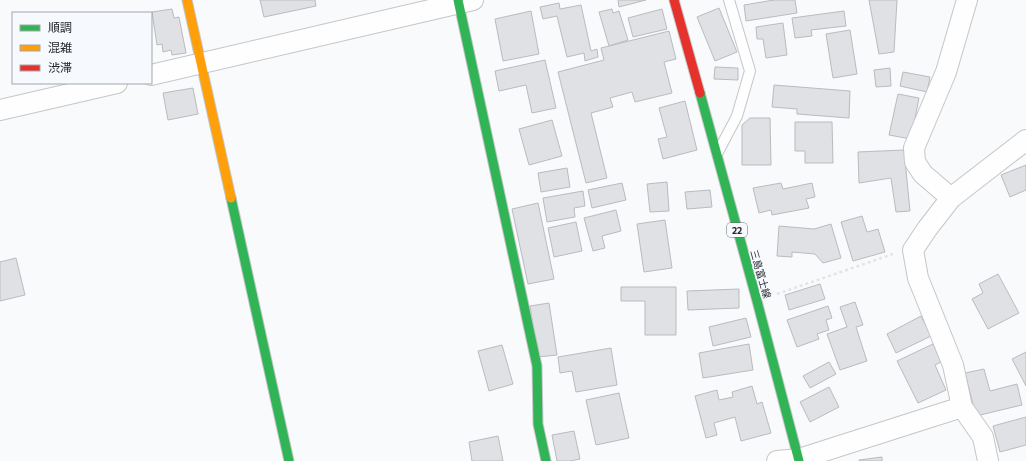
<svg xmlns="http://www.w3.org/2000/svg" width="1026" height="461" font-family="Commissioner,'Noto Sans JP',sans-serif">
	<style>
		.building { fill: #dfe1e4; stroke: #babbbe }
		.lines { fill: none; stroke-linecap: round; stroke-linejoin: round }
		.lane-casing { stroke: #c4c6c8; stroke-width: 12 }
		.street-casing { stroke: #c4c6c8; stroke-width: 22 }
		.fast-casing { stroke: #c4c6c8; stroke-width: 11 }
		.slow-casing { stroke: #c4c6c8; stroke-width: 11 }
		.jam-casing { stroke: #c4c6c8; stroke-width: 11 }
		.path { stroke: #e4e4e5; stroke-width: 2.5; stroke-dasharray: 3 3; stroke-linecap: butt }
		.lane { stroke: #fefeff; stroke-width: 10 }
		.street { stroke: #fefeff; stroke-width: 20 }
		.fast { stroke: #30b455; stroke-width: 9 }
		.slow { stroke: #ff9f0a; stroke-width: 9 }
		.jam { stroke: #e5322d; stroke-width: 9 }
		.labels { text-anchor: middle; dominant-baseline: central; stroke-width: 3.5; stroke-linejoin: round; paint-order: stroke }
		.shield { fill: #f6f9fe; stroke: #65676b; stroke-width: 1 }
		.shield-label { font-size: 9px; font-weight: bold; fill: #27292c }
		.street-label { font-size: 10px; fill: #27292c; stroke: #f6f9fe }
	</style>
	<rect width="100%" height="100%" fill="#f8fafc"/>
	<path class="building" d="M260,0h55l1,6 -52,11z
		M618,0h28l-27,7z
		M774,0h21l2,13 -51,8 -2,-16z
		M869,0h28l-3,52 -15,2z
		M559,3l1,6 21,-4 10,46 6,-2 1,8 -13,4 -1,-8 -17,4 -10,-41 -14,3 -3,-12z
		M719,8l18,44 -22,9 -18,-44z
		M172,9l2,9 5,-1 7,36 -14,2 -1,-5 -8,2 -1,-8 -5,1 -5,-33z
		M612,9l1,4 6,-2 9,29 -19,6 -10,-34z
		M662,9l5,20 -34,8 -5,-19z
		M531,11l8,43 -36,7 -8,-42z
		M844,11l2,15 -35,4 1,6 -17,2 -3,-20z
		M783,23l4,32 -21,3 -3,-19h-6l-1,-12z
		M850,30l7,44 -24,4 -7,-44z
		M669,31l7,28 -12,3 8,31 -37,9 -3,-10 -22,6 3,9 -22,6 16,65 -21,5 -28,-111 46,-12 -3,-12z
		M545,60l11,48 -24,5 -6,-28 -27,6 -4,-20z
		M715,67l23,1v12l-24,-1z
		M890,68l1,18 -15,1 -2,-17z
		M903,72l27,5 -3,15 -27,-6z
		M774,85l76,6 -1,27 -52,-4v-5l-25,-2z
		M193,88l5,26 -30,6 -5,-27z
		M898,94l21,4 -8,41 -22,-4z
		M685,101l12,49 -34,9 -5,-20 9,-2 -8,-29z
		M750,118h20l1,47h-29v-40z
		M552,120l10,36 -33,9 -10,-36z
		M795,122h37l1,41h-28v-12h-10z
		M904,150l6,61 -14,1 -5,-34 -32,5 -1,-31z
		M1026,165v25l-16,7 -9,-22z
		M567,168l3,19 -29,5 -3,-19z
		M667,182l2,29 -19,1 -3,-28z
		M622,183l4,17 -34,8 -4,-18z
		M781,183l2,6 29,-6 3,14 -9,2 3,9 -37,7 -1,-5 -12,3 -6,-25z
		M710,190l2,17 -25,2 -2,-17z
		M583,191l2,15 -11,2 1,9 -28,5 -4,-24z
		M538,203l16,76 -26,5 -16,-75z
		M616,210l5,21 -19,5 3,12 -12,3 -9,-33z
		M862,216l5,16 11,-3 7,23 -32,9 -12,-39z
		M665,220l7,48 -28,4 -7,-48z
		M576,222l6,29 -28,6 -6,-29z
		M831,224l10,34 -18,5 -8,-9 -23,-2v5l-15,-1 2,-30 35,3z
		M16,258l9,37 -25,6v-39z
		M998,274l21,39 -31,16 -16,-30 11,-6 -4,-9z
		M820,284l5,15 -36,11 -4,-15z
		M621,287h55v48h-31v-34h-24z
		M739,289v19l-51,2 -1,-19z
		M855,302l8,23 -7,2 11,34 -27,9 -13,-36 20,-7 -7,-20z
		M549,303l8,52 -19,2 -8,-51z
		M828,306l4,12 -6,2 3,10 -12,4 2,5 -22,8 -10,-27z
		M921,316l10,20 -35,17 -9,-19z
		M746,318l5,19 -38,9 -4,-19z
		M749,344l4,26 -50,8 -4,-25z
		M933,344l8,18 -6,3 11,25 -28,13 -21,-42z
		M502,345l11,39 -24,7 -11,-40z
		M611,348l6,37 -41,7 -4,-21 -12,2 -2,-16z
		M1026,352v34l-14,-27z
		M829,362l7,12 -26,14 -7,-12z
		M984,369l6,22 27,-7 5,21 -46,11 -11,-43z
		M752,386l5,18 5,-2 9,31 -30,8 -6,-24 -21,6 3,12 -11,3 -11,-42 22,-6 2,10 14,-3 -1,-5z
		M829,387l10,20 -29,15 -10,-20z
		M619,393l10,45 -33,7 -10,-45z
		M1026,417v28l-26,7 -7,-26z
		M574,431l6,28 -10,2h-13l-5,-26z
		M498,436l5,25h-31l-3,-19z
		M882,457v4h-23v-1z"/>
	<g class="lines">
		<defs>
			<path id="lane" d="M718,152l19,-36 13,-45 -21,-71"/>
			<path id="street" d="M151,75l322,-75
				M0,110l117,-27
				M951,198l-28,-24 -8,-12 -1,-14 32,-76 21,-72
				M777,461l22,-2 163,-52
				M988,461l-5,-24 -21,-30 -9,-42 -35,-87 -5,-28 14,-21 24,-31 75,-58"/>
			<path id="fast" d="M458,0l79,366 1,58 8,37
				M700,93l57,208 42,160
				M231,198l58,263"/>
			<path id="slow" d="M187,0l44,198"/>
			<path id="jam" d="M674,0l26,93"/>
		</defs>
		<use href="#lane" class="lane-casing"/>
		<use href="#street" class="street-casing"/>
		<use href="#fast" class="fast-casing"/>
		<use href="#slow" class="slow-casing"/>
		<use href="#jam" class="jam-casing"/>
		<path class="path" d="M777,294l116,-40"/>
		<use href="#lane" class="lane"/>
		<use href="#street" class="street"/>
		<use href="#fast" class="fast"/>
		<use href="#slow" class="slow"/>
		<use href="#jam" class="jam"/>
	</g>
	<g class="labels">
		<rect class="shield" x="727" y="223" width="20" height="14" rx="3"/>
		<g class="shield-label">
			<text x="737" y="230">22</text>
		</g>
		<g class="street-label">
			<text transform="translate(761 274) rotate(74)">三島富士線</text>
		</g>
	</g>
	<rect x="12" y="12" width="140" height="72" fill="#f6f9fe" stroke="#a3a6aa"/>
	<rect x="20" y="25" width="20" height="6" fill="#30b455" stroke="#a3a6aa"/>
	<text x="48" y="32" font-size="12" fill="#27292c">順調</text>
	<rect x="20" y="45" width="20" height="6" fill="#ff9f0a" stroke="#a3a6aa"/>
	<text x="48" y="52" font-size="12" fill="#27292c">混雑</text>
	<rect x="20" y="65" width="20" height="6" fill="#e5322d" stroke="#a3a6aa"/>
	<text x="48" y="72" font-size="12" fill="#27292c">渋滞</text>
</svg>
